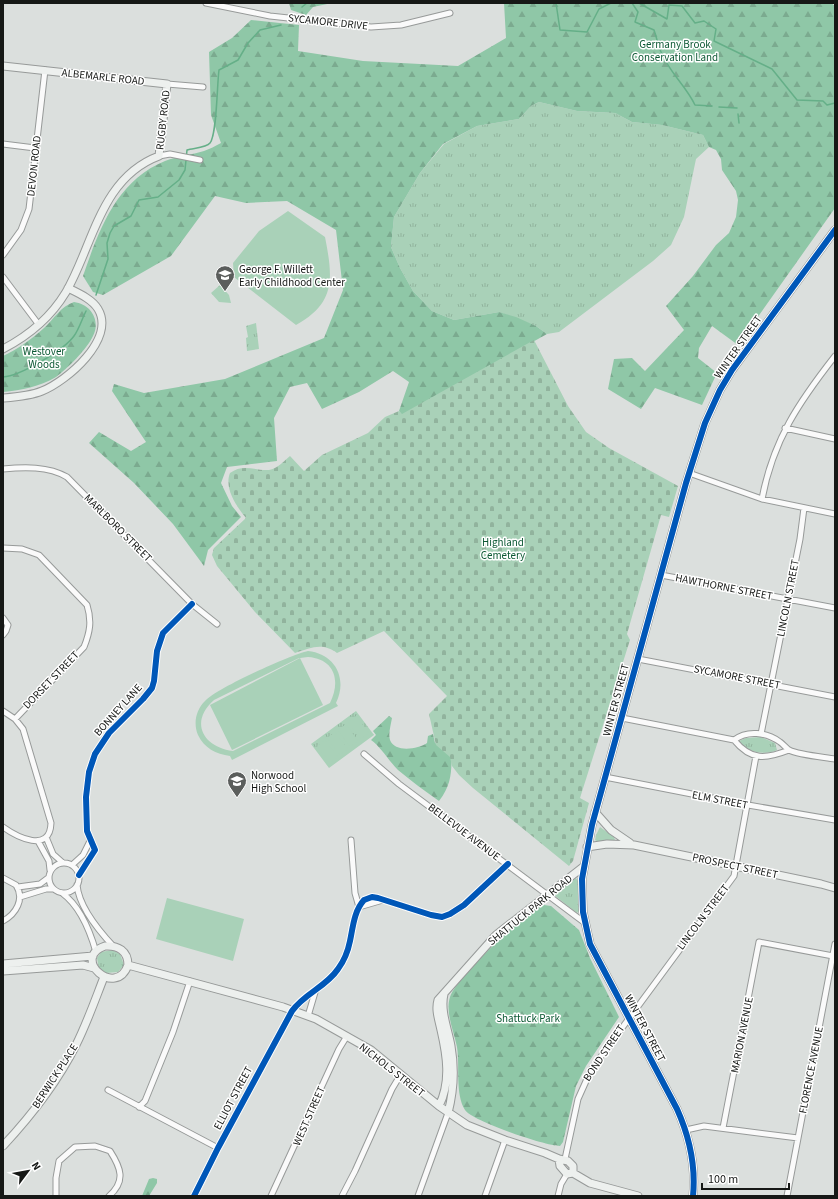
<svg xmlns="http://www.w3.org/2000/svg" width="838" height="1199" font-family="'Source Sans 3',sans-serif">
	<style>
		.grass { fill: url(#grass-tufts) }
		.forest { fill: url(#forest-firs) }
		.cemetery { fill: url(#cemetery-stones) }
		.garden { fill: #a9d1b8; fill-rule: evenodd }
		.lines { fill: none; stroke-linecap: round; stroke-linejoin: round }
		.stream { stroke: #65af88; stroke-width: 1.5 }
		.street-casing { stroke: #979a99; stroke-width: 7 }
		.secondary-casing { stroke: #979a99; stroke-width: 9 }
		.street { stroke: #fafafa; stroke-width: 5 }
		.secondary { stroke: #edf0ee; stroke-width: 7 }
		.cycleway-casing { stroke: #fff; stroke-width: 8 }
		.cycleway { stroke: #0057b8; stroke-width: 6 }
		.labels { text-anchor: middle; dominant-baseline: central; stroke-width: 3; stroke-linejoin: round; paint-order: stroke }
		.street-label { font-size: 11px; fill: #161816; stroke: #fff }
		.park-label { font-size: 11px; fill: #0b5833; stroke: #fff }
		.poi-label { font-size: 11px; fill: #161816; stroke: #fff; text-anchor: start }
	</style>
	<defs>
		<pattern id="grass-tufts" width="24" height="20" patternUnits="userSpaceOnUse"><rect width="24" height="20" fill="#a9d1b8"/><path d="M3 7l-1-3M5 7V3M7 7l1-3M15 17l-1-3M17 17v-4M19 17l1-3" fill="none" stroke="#91b39d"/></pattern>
		<pattern id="forest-firs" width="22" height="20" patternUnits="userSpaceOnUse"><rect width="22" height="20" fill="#8fc7a7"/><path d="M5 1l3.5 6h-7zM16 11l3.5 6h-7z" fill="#7baa8f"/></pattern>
		<pattern id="cemetery-stones" width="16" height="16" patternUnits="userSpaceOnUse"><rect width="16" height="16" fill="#a9d1b8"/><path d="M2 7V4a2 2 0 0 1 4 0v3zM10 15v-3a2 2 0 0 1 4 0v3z" fill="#91b39d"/></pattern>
	</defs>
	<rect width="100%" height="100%" fill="#dbdfdd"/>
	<path class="grass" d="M539,102l38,9 38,2 17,9 30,3 41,10 6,12 -13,12 -12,58 -13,28 -18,16 -94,71 -12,2 -11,-8 -37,-14 -45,8 -22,-9 -19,-20 -13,-23 -9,-21 3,-30 26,-44 24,-29 33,-18 42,-7 12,-13z
		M220,285l9,10 2,8 -12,-1 -8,-9z
		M256,323l3,26 -12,2 -1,-13 2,-1 -2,-11z
		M356,711l18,24 -45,33 -18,-24z
		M761,737l14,6 2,7c-11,6 -31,2 -38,-9l7,-3z
		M600,827l14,10 1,3 -17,2 -3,-2 1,-5z
		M576,878l2,3 1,30 -2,2 -23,-18z
		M112,950l8,4 4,11 -6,7 -12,1 -7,-4 -2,-11 4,-6z"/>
	<path class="forest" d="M289,3h43l-19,4 -7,8 -15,-5z
		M504,3h327l4,3v202l-97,137 -26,-19 -13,22 -1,10 19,15 -15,32 -47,-17 -14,21 -33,-20 6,-30 18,-1 13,13 39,-41 -18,-24 27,-30 23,-31 13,-12 7,-16 2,-17 -2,-9 -14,-21 -1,-11 -5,-9 -7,-3 -6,-12 -41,-10 -30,-3 -17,-9 -38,-2 -38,-9 -8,4 -12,13 -42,7 -34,18 -23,29 -26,44 -3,30 9,21 13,23 19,20 22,9 45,-8 17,5 20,9 11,8 -145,81 -3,-4 10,-29 -16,-11 -34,21 -37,17 -15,-26 -17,4 -16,31 3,43 -50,6 -6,16 11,23 9,11 -33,33 -4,16 -31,-42 -39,-41 -45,-40 10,-11 32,19 15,-9 -34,-51 2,-7 30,9 81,-14 99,-41 19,-48 -7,-60 -49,-29 -41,2 -31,-7 -44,60 -68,39 -10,-3 -10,-16c16,-46 33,-95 82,-115 13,-5 27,-6 39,-10 6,-2 11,-5 17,-8l-10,-28 -2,-63 23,-14 19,-18 48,5 -1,26 65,10 95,5 48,-28z
		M74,302c17,2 27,19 19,34 -6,13 -26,33 -37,41 -17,10 -34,13 -53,15v-36c15,-7 29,-17 41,-28 10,-9 17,-22 30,-26z
		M389,716l3,2c-1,6 -4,16 -2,22 5,13 28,9 37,3l1,-7 5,-2 2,9 17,5c-1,22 1,35 -13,53 -14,-10 -28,-20 -41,-31 -9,-9 -18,-24 -27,-30l5,-5 -3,-4z
		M544,905l7,1 28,24 11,28 29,59 -33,49 -10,20 -13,56 -3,4c-15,0 -88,-25 -95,-36 -10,-16 -5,-44 -8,-63 -3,-15 -12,-35 -7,-50 5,-18 76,-86 94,-92z
		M153,1178l4,1v4l-8,13h-7l7,-17z"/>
	<path class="cemetery" d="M534,340l34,66 18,26 23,16 69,38 -9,31 -8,-2 -34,119 3,6 -50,158 9,5 -16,58 -4,5 -96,-78 -14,-13 -7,-9 -2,-9 -14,-12 -7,-31 18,-18 -63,-65 -47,22c-15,-11 -26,-5 -42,0l-40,-41 -38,-46 -5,-11 2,-7 32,-30c-10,-12 -22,-30 -16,-45 13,-10 25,-2 39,-3 8,-1 16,-10 21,-14l14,15 18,-16 46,-22 17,-16 14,-6 3,3z"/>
	<path class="garden" d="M288,211l37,26c8,41 11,66 -29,88l-62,-48 -1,-14 26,-32z
		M308,651c27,3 40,27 28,52l2,3 -106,54 -2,-4c-14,-2 -26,-8 -32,-21 -5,-12 -2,-25 7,-34 12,-13 85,-46 103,-50zM308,657c27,2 33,24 22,46l-97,48c-30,-4 -44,-29 -19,-51l85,-42h1l-90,47 22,45 91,-45 -23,-47z
		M356,716l13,17 -8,6 -13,-17z
		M346,724l12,17 -8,6 -12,-17z
		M335,732l13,17 -8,6 -13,-17z
		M325,740l13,17 -8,6 -13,-17z
		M167,898l77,21 -11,42 -77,-22z"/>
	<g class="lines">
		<path class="stream" d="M556,3l4,27 27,2 12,-23 12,-6
			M632,3l6,9 -3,10 19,8c3,8 4,17 8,24 8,19 24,32 33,51l17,1
			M639,3l28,16 2,-14 13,1 13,17 9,-2 12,8 -2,12 58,28 25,31 26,1 4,4 8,-2
			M302,7l5,-4
			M719,107l18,1
			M738,114l1,9
			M96,295l12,-36 -1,-16 3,-10 4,-7 17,-10 8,-16 19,-3 21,-17 6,-10 2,-20c6,-2 19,-2 23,-7 7,-8 7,-60 9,-73l19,-10 10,-17 12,-13 21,-5
			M3,377c17,-1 61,-27 71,-41 5,-7 8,-17 12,-25"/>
		<defs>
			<path id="street" d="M206,3l64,13 101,11 30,-2 49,-12
				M167,84l36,3
				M3,144l32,4
				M159,156l11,-2 30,6
				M3,255l18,-25 8,-21 16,-139
				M3,277l36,48
				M785,428l50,11
				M3,469c21,-2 45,-3 64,8l125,127 25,20
				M689,473l73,26 73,15
				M762,499c11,-59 37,-97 73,-143
				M3,548l19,1 17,6 48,50c5,16 3,27 -3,42l-69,72
				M661,575l174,33
				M3,618l5,7 -2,6 -3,4
				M638,659l197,38
				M3,711l12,8 8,10 28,94c-1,31 -34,14 -48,4
				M622,718l112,22c17,21 32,19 55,10
				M761,734l39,-195 4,-31
				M734,740c13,-10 32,-8 46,2 3,2 6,6 9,8 10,5 34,7 46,9
				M364,754l35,30 186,139
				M605,777l143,28 87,15
				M46,837l7,17 9,8
				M351,840l4,53 4,14
				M38,841l11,20 1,9
				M49 878a15 15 0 1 1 30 0a15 15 0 1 1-30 0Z
				M72,865l11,-10 7,-14
				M79,875l16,-25 -8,-19 -1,-34 3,-25 6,-18 14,-21 34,-34 9,-11 2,-7 3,-30 6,-18 29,-29
				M3,878l13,7c9,14 0,29 -13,36
				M77,885c2,22 22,46 37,62
				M18,887l22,-3 8,-6
				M62,893c18,13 28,38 34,59
				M20,897l26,-8h7
				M359,907l24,-7
				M308,1016l8,-27
				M108,1090l110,58
				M139,1107l6,-6 28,-69 17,-51
				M723,1128l36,-186 74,14
				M686,1130l18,-4 94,12
				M565,1159l13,-60 13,-29 143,-194 22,-120
				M56,1196v-18l3,-17 16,-14 20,-1 15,5c11,17 16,30 -1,45
				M194,1196l24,-48 74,-137c13,-18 34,-24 46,-42 6,-8 10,-18 12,-28 3,-14 4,-30 14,-41l8,-3 6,1 53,17 11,2 8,-3 14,-9 44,-41
				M271,1196l68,-147 8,-13
				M342,1196l13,-25 37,-82 9,-15
				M418,1196l30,-83
				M485,1196l20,-56
				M558,1196l3,-12 6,-10
				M787,1196l48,-252"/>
			<path id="secondary" d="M3,66l164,18 -8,72c-59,22 -66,90 -93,136 -15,25 -38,44 -63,57
				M3,398c13,-1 27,-2 39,-7 25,-10 74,-52 56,-82 -6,-10 -20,-16 -30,-21
				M595,812l16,18 19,13
				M587,847l20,-3 27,1 187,39 14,4
				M105,946c13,-1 23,5 23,19 -12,34 -58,-7 -23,-19z
				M3,964l90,-8
				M128,965l155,42 33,12 55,31 68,56 28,19 38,15 40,13 14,6 9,2 5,5v7
				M3,971l80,-6 11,3
				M444,994c-4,17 4,35 7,52 4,23 3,44 -3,67
				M439,1106c12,-24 8,-50 2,-76 -2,-10 -6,-20 -3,-30l58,-65 87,-68
				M3,1146c28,-30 55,-65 73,-101 11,-22 19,-45 28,-68
				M559,1159l1,7 7,8 6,-1 17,10 48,13
				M693,1196c3,-31 -3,-58 -16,-87l-87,-165 -7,-32 -1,-33 10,-54 94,-342 19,-60 15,-33 12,-20 103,-140"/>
		</defs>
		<use href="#street" class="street-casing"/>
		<use href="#secondary" class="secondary-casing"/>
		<use href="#street" class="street"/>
		<use href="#secondary" class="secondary"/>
		<defs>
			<path id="cycleway" d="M79,875l16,-25 -8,-19 -1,-34 3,-25 6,-18 14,-21 34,-34 9,-11 2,-7 3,-30 6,-18 29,-29
				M194,1196l24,-48 74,-137c13,-18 34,-24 46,-42 6,-8 10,-18 12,-28 3,-14 4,-30 14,-41l8,-3 6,1 53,17 11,2 8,-3 14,-9 44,-41
				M693,1196c3,-31 -3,-58 -16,-87l-87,-165 -7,-32 -1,-33 10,-54 94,-342 19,-60 15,-33 12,-20 103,-140"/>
		</defs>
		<use href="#cycleway" class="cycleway-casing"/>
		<use href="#cycleway" class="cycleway"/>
	</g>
	<defs>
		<symbol id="school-pin" viewBox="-11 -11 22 30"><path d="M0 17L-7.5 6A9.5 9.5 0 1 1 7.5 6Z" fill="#5b5e5c" stroke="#fff"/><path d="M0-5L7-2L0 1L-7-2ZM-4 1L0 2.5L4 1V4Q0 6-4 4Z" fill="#fff"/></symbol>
	</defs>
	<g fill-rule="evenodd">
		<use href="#school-pin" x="214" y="264" width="22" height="30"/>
		<use href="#school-pin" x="226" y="770" width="22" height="30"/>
	</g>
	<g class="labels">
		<g class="street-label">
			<text transform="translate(328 22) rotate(6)">SYCAMORE DRIVE</text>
			<text transform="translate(103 77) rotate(6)">ALBEMARLE ROAD</text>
			<text transform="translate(163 120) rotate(-84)">RUGBY ROAD</text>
			<text transform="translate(34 166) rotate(-84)">DEVON ROAD</text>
			<text transform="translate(738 347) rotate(-55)">WINTER STREET</text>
			<text transform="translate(118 528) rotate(45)">MARLBORO STREET</text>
			<text transform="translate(724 587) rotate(11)">HAWTHORNE STREET</text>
			<text transform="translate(788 598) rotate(-79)">LINCOLN STREET</text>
			<text transform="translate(737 677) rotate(11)">SYCAMORE STREET</text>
			<text transform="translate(51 680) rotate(-46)">DORSET STREET</text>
			<text transform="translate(616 700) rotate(-75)">WINTER STREET</text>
			<text transform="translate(118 710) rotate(-48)">BONNEY LANE</text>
			<text transform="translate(720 800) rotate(11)">ELM STREET</text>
			<text transform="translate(464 832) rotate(37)">BELLEVUE AVENUE</text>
			<text transform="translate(735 866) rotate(12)">PROSPECT STREET</text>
			<text transform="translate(530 910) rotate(-39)">SHATTUCK PARK ROAD</text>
			<text transform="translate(703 917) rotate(-53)">LINCOLN STREET</text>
			<text transform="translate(645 1028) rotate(62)">WINTER STREET</text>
			<text transform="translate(742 1035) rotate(-79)">MARION AVENUE</text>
			<text transform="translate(604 1053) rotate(-56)">BOND STREET</text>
			<text transform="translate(392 1070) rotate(38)">NICHOLS STREET</text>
			<text transform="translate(811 1070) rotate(-79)">FLORENCE AVENUE</text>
			<text transform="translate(55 1076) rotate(-57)">BERWICK PLACE</text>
			<text transform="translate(233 1098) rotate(-62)">ELLIOT STREET</text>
			<text transform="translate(309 1116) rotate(-66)">WEST STREET</text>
		</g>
		<g class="park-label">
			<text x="675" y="44">Germany Brook<tspan x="675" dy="13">Conservation Land</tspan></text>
			<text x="44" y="351">Westover<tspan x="44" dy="13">Woods</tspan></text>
			<text x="503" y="542">Highland<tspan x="503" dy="13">Cemetery</tspan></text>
			<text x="528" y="1018">Shattuck Park</text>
		</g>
		<g class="poi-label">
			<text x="239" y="269">George F. Willett<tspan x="239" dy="13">Early Childhood Center</tspan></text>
			<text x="251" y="775">Norwood<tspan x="251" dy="13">High School</tspan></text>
		</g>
	</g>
	<rect width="838" height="1199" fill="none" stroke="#161816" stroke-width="8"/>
	<g transform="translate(28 1171) rotate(58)" stroke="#ffffff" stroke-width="3" paint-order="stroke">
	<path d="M0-3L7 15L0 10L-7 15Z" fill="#161816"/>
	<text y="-6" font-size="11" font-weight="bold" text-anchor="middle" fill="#161816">N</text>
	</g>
	<path d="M702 1183v6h87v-6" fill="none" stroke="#161816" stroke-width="2"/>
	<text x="708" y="1183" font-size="12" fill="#161816" stroke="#ffffff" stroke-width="3" paint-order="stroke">100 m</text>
</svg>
